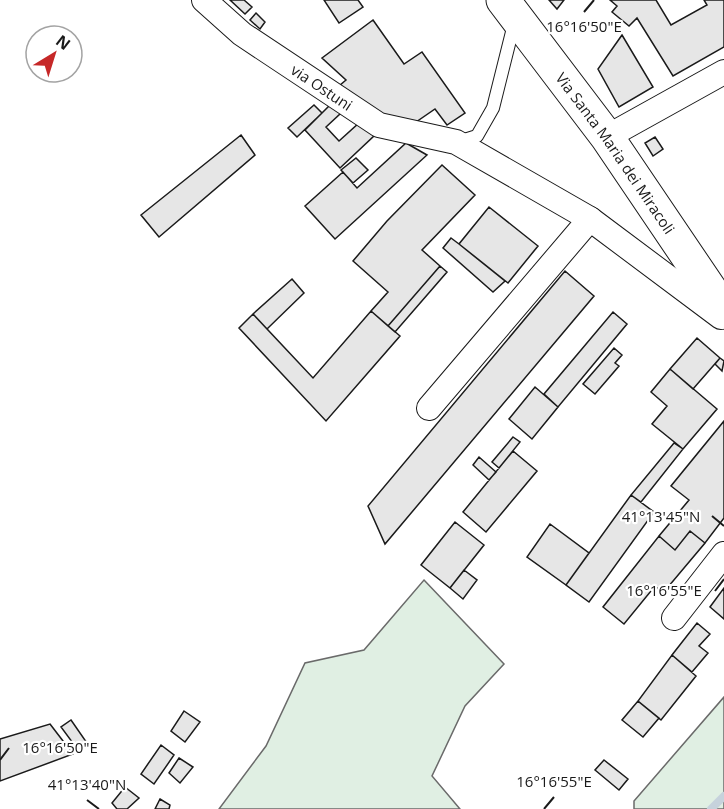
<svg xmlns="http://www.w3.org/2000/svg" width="724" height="809" font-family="'Open Sans',sans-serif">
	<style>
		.green { fill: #e0efe3; stroke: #6a6a6a; stroke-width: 1.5 }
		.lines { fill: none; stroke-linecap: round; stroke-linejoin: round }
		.stream { stroke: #c6d2dc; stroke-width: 8 }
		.building { fill: #e6e6e6; stroke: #1a1a1a; stroke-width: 1.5 }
		.lane-casing { stroke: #1a1a1a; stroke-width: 14 }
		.street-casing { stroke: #1a1a1a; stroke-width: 26 }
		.secondary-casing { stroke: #1a1a1a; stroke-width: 35 }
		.lane { stroke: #fff; stroke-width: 12 }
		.street { stroke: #fff; stroke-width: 24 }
		.secondary { stroke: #fff; stroke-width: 33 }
		.ticks { fill: none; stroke: #1a1a1a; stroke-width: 2 }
		.labels { text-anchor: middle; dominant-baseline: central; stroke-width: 4.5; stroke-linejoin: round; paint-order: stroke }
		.street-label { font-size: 15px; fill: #1a1a1a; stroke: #fff }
		.ticks-label { font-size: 15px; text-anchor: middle; fill: #1a1a1a; stroke: #fff; stroke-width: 4.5; stroke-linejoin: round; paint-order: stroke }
	</style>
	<rect width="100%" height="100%" fill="#fff"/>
	<path class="green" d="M424,580l80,84 -39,42 -33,70 28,33h-241l47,-63 39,-83 59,-13z
		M724,697v112h-90v-8z"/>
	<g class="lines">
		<path class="stream" d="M711,809l13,-13"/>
	</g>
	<path class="building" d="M230,0h14l8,7 -7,7z
		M324,0h34l5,7 -24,16z
		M549,0h15l-7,9z
		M610,0h46l15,25 36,-20 -3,-5h20v47l-51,29 -36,-58 -8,8 -17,-14 5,-6z
		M256,13l9,9 -5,7 -10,-9z
		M373,20l31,44 18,-12 43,61 -18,12 -12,-16 -19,13 -30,-5 -47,-31 7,-6 -24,-22z
		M622,35l31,52 -34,20 -21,-38z
		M314,105l8,8 -25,24 -9,-9z
		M330,105l11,8 -15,14 13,14 20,-18 17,11 -36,34 -35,-38z
		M241,135l14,20 -96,82 -18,-22z
		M655,137l8,12 -10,7 -8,-13z
		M406,143l21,12 -92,84 -30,-33 38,-34 14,16z
		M356,158l12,12 -15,13 -12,-13z
		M442,165l33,30 -53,55 18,16 -52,60 -17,-15 17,-19 -35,-31 34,-40z
		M489,207l49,39 -30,37 -49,-39z
		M451,238l8,6 46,37 -12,11 -50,-44z
		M440,266l7,6 -52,60 -7,-6z
		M565,271l29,25 -209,248 -17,-38z
		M292,279l12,14 -37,36 -14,-15z
		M371,311l29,25 -74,85 -87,-93 14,-14 60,64z
		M613,312l14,12 -69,83 -14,-13z
		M697,338l23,20 -27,31 -23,-20z
		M614,348l8,7 -7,8 4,3 -24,28 -12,-10z
		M720,358l4,3 -2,10 -7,-7z
		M670,369l47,40 -34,40 -31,-25 15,-18 -16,-14z
		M535,387l23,20 -26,32 -23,-20z
		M724,421v97l-19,25 -15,-12 -15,19 -16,-14 30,-36 -18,-14z
		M513,437l7,5 -21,26 -7,-6z
		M674,443l9,6 -42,53 -10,-7z
		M513,451l24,20 -51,61 -23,-20z
		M479,457l17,15 -7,8 -16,-15z
		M631,495l23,17 -65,90 -23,-17z
		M455,522l29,23 -34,43 -29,-23z
		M550,524l39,29 -23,32 -39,-28z
		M690,531l15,12 -42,50 -8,-7 -31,38 -21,-17 56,-71 16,14z
		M464,570l13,10 -14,19 -13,-11z
		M724,588v31l-14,-12z
		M697,623l13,11 -11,12 9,7 -16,19 -20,-17z
		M672,655l24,21 -35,44 -23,-19z
		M638,701l21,17 -16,19 -21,-17z
		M184,711l16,11 -15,20 -14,-11z
		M71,720l16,23 -9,7 -17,-23z
		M50,724l23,30 -73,27v-42z
		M161,745l13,10 -20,29 -13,-10z
		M179,758l14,9 -13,16 -11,-10z
		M604,760l24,19 -9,11 -24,-20z
		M125,787l14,11 -12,11h-10l-5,-6z
		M160,799l10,6 -1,4h-14z"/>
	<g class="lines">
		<defs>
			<path id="lane" d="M458,142l19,-6 16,-28 21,-84"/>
			<g id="street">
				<path id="s1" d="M204,0l38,34 137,91 77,17 134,77 131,98"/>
				<path d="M607,137l117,-65"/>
				<path d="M429,408l161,-189"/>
				<path d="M674,618l50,-64"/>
			</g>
			<g id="secondary">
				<path id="s2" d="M503,0l104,137 117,173"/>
			</g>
		</defs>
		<use href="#lane" class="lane-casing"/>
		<use href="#street" class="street-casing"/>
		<use href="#secondary" class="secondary-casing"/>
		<use href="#lane" class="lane"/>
		<use href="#street" class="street"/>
		<use href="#secondary" class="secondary"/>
	</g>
	<path class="ticks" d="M584,12l10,-12M712,516l12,10M715,591l9,-12M0,760l9,-12M87,800l12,9M544,809l10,-12"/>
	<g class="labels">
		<g class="street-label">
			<text stroke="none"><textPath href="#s1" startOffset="147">via Ostuni</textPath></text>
			<text stroke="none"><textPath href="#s2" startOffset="190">Via Santa Maria dei Miracoli</textPath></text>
		</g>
	</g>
	<g class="ticks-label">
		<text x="584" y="32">16°16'50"E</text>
		<text x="661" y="522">41°13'45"N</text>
		<text x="664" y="596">16°16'55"E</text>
		<text x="60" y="753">16°16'50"E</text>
		<text x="554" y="787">16°16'55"E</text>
		<text x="87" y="790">41°13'40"N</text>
	</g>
	<g transform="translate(54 54) rotate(38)"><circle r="28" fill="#ffffff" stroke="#a3a3a3" stroke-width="1.5"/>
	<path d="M0-4.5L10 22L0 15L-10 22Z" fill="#c62828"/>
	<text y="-9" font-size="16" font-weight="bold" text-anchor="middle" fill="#1a1a1a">N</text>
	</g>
</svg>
